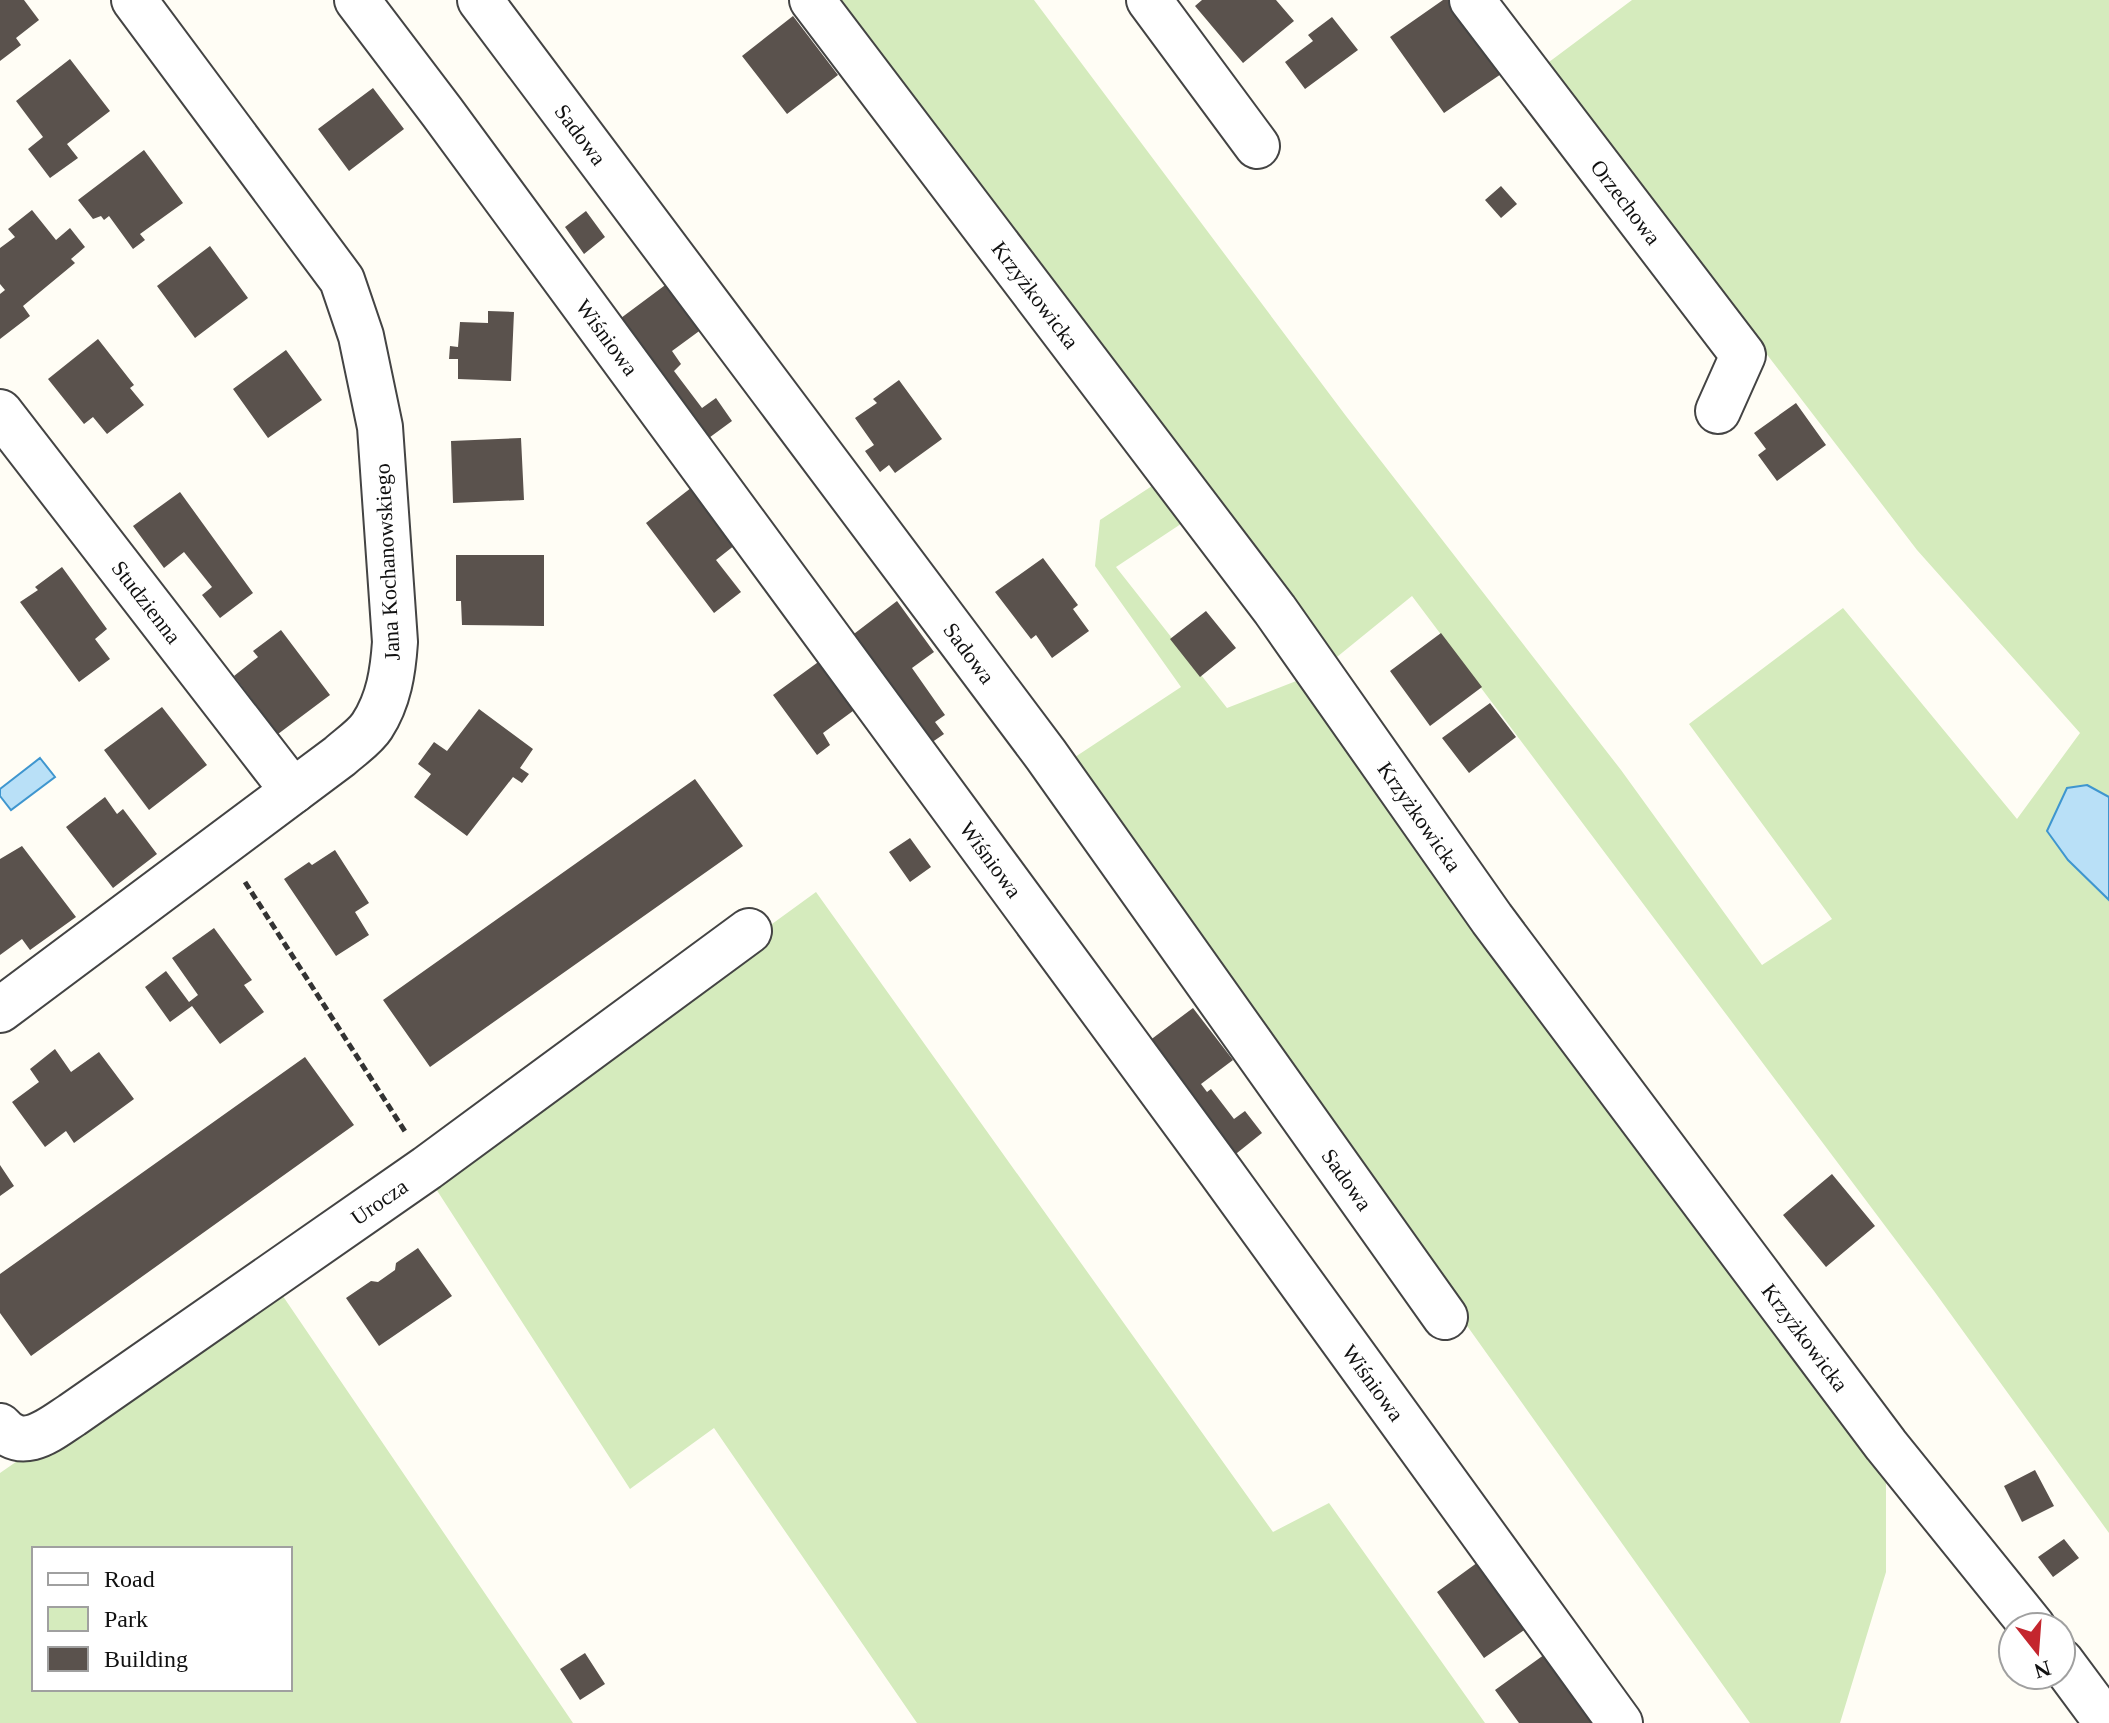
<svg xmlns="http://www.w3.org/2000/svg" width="2109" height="1723" font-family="Georgia,serif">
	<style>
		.green { fill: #d5ebbd; fill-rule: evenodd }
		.water { fill: #b9e0f7; stroke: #3f96cf; stroke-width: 2 }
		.building { fill: #5a524d }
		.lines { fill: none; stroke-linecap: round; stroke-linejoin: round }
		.minor-casing { stroke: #444; stroke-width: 48 }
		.path { stroke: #333; stroke-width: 5; stroke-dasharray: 8 4; stroke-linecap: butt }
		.minor { stroke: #fff; stroke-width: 44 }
		.labels { text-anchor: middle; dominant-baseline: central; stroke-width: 8; stroke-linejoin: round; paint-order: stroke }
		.street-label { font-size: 22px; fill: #111; stroke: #fff }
	</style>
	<rect width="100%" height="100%" fill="#fffdf5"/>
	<path class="green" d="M828,0h206l312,416 275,354 141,195 70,-46 -143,-195 154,-116 174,211 63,-86 -163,-183 -372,-485 87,-65h477v1533l-175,-242 -522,-695 -80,65 -121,-157 -95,63 111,141 82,-32 577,769v127l-46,151h-90l-684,-960 115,-76 -86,-121 5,-46 81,-53z
		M816,892l457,640 56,-29 156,220h-568l-203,-295 -84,61 -203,-314z
		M274,1283l299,440h-573v-250zM34,1549h256v140h-256z"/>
	<path class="water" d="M40,758l15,19 -44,33 -11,-14v-7z
		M2087,785l22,12v103l-41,-40 -21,-29 20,-43z"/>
	<path class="building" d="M0,0h24l15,20 -23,18 5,7 -21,16z
		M1202,0h74l18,21 -51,42 -48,-57z
		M1443,0h14l50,70 -63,43 -54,-76z
		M793,16l45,59 -51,39 -45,-58z
		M1332,17l26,33 -53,39 -20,-27 28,-21 -5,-6z
		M70,59l40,52 -43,33 11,14 -28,20 -22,-29 15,-12 -27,-36z
		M373,88l31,41 -55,42 -31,-42z
		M144,150l39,53 -43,31 5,6 -12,9 -24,-33 -5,4 -3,-4 -8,3 -15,-19z
		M1501,186l16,18 -16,14 -16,-18z
		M32,210l24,30 14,-12 15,19 -14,12 4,4 -52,43 7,10 -30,23v-45l5,-4 -5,-6v-36l15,-11 -7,-8z
		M586,211l19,26 -21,17 -19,-27z
		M210,246l38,52 -53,40 -38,-52z
		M668,283l34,46 -30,22 9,13 -7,7 28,37 14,-10 16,23 -30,22 -55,-74 8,-5 -34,-46z
		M488,311l26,1 -3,69 -53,-2v-20h-9l1,-13 8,1 2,-25 28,1z
		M98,339l36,46 -4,3 14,17 -37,29 -14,-17 -9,7 -36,-45z
		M286,350l36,50 -54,38 -35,-49z
		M899,380l43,59 -47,34 -6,-8 -9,7 -15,-21 9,-6 -19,-27 22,-15 -4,-4z
		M1796,403l30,42 -49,36 -19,-26 8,-6 -12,-16z
		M521,438l3,62 -71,3 -2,-62z
		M696,484l44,57 -24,19 25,32 -27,21 -68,-90z
		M180,492l73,101 -33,25 -18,-23 10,-8 -28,-35 -20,16 -31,-42z
		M456,555h88v71l-82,-1 -1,-24h-5z
		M1043,558l35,47 -5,4 16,22 -37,27 -16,-23 -5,4 -36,-47z
		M62,567l45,62 -12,10 15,20 -31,23 -59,-80 18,-12 -3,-3z
		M897,601l37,51 -22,16 33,47 -10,7 9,12 -19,13 -79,-107z
		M1206,611l30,37 -36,29 -30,-38z
		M281,630l49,65 -52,39 -44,-58 24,-19 -5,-6z
		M1441,633l41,54 -52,39 -40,-55z
		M821,660l36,48 -34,25 7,12 -13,10 -44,-60z
		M1490,703l26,34 -47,36 -27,-35z
		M162,707l45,58 -58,45 -45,-60z
		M479,709l54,40 -13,19 9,6 -7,9 -9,-6 -46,59 -53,-39 17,-23 -13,-10 16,-22 13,9z
		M695,779l48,67 -313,221 -47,-67z
		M105,797l12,17 6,-5 34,45 -44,34 -47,-61z
		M910,838l21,29 -21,15 -21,-30z
		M22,846l54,71 -46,33 -8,-11 -22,16v-96z
		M335,850l34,53 -14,9 14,23 -33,21 -52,-77 25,-17 3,3z
		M214,928l38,52 -8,5 20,27 -44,32 -28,-38 -22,16 -25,-35 21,-16 23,31 9,-7 -26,-37z
		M1193,1008l40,52 -32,24 6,8 4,-3 23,30 11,-8 17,22 -30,24 -87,-113z
		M55,1049l16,23 28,-20 35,47 -60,44 -8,-12 -21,16 -33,-45 27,-20 -9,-13z
		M305,1057l49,68 -323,231 -31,-43v-39z
		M0,1165l14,21 -14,10z
		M1832,1174l43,52 -49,41 -43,-52z
		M418,1248l34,48 -73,50 -33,-48 25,-17 7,1 17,-12 1,-7z
		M2035,1470l19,36 -32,16 -18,-36z
		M2064,1539l15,19 -26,19 -15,-20z
		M1485,1557l48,67 -49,34 -47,-66z
		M1548,1652l52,71h-81l-24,-33z
		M585,1653l20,31 -25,16 -20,-31z"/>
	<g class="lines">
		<defs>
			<g id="minor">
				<path id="s1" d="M357,0l85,112 776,1056 402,555"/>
				<path id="s2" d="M480,0l566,755 399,562"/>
				<path id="s3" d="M812,0l463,610 217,309 340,454 54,72 147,182"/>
				<path d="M1149,0l108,146"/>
				<path id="s4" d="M1472,0l271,355 -25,56"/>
				<path id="s5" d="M0,412l293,379"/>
				<path d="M0,1010l340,-254c10,-9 25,-19 32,-30 17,-26 21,-55 23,-84l-15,-215 -19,-91 -19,-56 -208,-280"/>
				<path id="s6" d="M0,1426c23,27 49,4 72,-11l355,-247 322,-237"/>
				<path d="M2061,1661l46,62"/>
			</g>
		</defs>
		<use href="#minor" class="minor-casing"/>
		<path class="path" d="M245,882l161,251"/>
		<use href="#minor" class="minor"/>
	</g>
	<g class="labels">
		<g class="street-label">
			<text stroke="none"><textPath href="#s2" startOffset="168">Sadowa</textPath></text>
			<text stroke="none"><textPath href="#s4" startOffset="254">Orzechowa</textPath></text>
			<text stroke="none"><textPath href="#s3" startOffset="370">Krzyżkowicka</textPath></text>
			<text stroke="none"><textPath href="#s1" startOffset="420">Wiśniowa</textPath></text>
			<text transform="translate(387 562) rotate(-93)">Jana Kochanowskiego</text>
			<text stroke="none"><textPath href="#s5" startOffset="240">Studzienna</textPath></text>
			<text stroke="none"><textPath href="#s2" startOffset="816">Sadowa</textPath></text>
			<text stroke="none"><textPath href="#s3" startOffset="1018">Krzyżkowicka</textPath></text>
			<text stroke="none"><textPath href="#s1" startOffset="1068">Wiśniowa</textPath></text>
			<text stroke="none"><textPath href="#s2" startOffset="1464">Sadowa</textPath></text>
			<text stroke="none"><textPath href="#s6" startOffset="456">Urocza</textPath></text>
			<text stroke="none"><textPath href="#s3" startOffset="1666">Krzyżkowicka</textPath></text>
			<text stroke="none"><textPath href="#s1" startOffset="1716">Wiśniowa</textPath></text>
		</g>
	</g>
	<rect x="32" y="1547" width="260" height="144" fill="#ffffff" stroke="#a0a0a0" stroke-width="2"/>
	<rect x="48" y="1573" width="40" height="12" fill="#ffffff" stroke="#a0a0a0" stroke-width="2"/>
	<text x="104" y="1587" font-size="24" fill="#111111">Road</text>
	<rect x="48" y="1607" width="40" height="24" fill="#d5ebbd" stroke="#a0a0a0" stroke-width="2"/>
	<text x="104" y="1627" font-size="24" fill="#111111">Park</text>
	<rect x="48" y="1647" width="40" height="24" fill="#5a524d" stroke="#a0a0a0" stroke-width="2"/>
	<text x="104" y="1667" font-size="24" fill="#111111">Building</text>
	<g transform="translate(2037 1651) rotate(163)"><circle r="38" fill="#ffffff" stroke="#a0a0a0" stroke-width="2"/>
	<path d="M0-6L14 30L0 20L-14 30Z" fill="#c4262e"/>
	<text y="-12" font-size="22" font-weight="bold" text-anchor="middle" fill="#111111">N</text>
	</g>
</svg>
